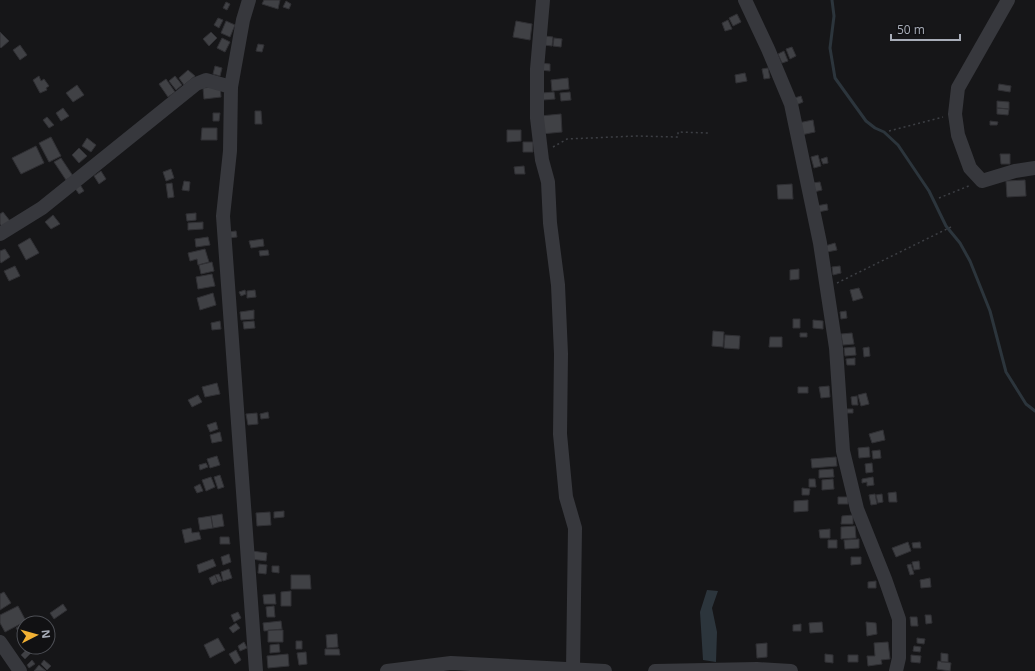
<svg xmlns="http://www.w3.org/2000/svg" width="1035" height="671" font-family="'Open Sans',sans-serif">
	<style>
		.water { fill: #2c353c }
		.lines { fill: none; stroke-linecap: round; stroke-linejoin: round }
		.stream { stroke: #2c353c; stroke-width: 3 }
		.building { fill: #404145; stroke: #303034 }
		.path { stroke: #3d3f44; stroke-width: 1.5; stroke-dasharray: 2 3; stroke-linecap: butt }
		.minor { stroke: #37383d; stroke-width: 14 }
	</style>
	<rect width="100%" height="100%" fill="#161618"/>
	<path class="water" d="M707,590l11,1 -6,17 5,24 -1,30 -13,-2 -3,-48z"/>
	<g class="lines">
		<path class="stream" d="M832,0l2,16 -4,32 5,30 31,43 9,7 9,4 14,13 31,46 17,35 14,17 10,18 20,50 16,61 20,32 9,7"/>
	</g>
	<path class="building" d="M264,0h16l-2,9 -16,-5z
		M286,1l5,3 -2,5 -6,-2z
		M226,2l4,2 -3,6 -4,-2z
		M737,14l4,8 -8,4 -4,-8z
		M218,18l5,2 -4,8 -5,-3z
		M728,20l4,9 -7,2 -3,-8z
		M226,21l9,4 -5,12 -9,-4z
		M516,21l16,3 -2,16 -17,-3z
		M0,32l9,9 -8,7 -1,-1z
		M211,32l6,6 -8,8 -6,-7z
		M545,36l8,1 -1,9 -8,-1z
		M222,38l8,4 -5,10 -8,-4z
		M554,38l8,1 -1,8 -8,-1z
		M258,44l6,1 -2,7 -6,-1z
		M20,45l7,10 -7,5 -7,-10z
		M792,47l4,9 -6,3 -4,-10z
		M784,51l4,10 -6,2 -4,-9z
		M540,63l10,1v7l-10,-1z
		M215,66l7,2 -2,8 -7,-2z
		M768,68l2,10 -6,1 -2,-10z
		M188,70l7,6 -11,9 -5,-7z
		M745,73l2,8 -11,2 -1,-8z
		M39,76l2,5 3,-2 5,7 -3,2 1,2 -7,3 -7,-13z
		M175,76l7,9 -6,5 -7,-9z
		M568,78l1,11 -17,2 -1,-11z
		M166,79l9,13 -7,5 -9,-13z
		M999,84l12,2 -1,6 -12,-2z
		M77,85l7,10 -11,7 -7,-9z
		M220,86l1,11 -17,2 -1,-11z
		M554,92l1,7 -12,1 -1,-7z
		M570,92l1,8 -10,1 -1,-8z
		M801,96l2,6 -12,5 -3,-7z
		M997,101l12,1v7l-12,-1z
		M63,108l6,8 -8,5 -5,-8z
		M997,108l12,1 -1,6 -11,-1z
		M255,111h6l1,13h-7z
		M213,113h7l-1,8h-6z
		M561,114l1,18 -21,2 -1,-18z
		M47,117l7,8 -5,3 -6,-8z
		M813,120l2,12 -14,3 -3,-12z
		M990,121l8,1 -1,3h-7z
		M202,128h15v12h-16z
		M507,130h14v11l-14,1z
		M51,137l10,19 -12,6 -10,-19z
		M87,138l9,7 -5,7 -9,-6z
		M523,142h10v10h-10z
		M36,146l8,17 -23,11 -9,-16z
		M79,148l8,8 -8,7 -7,-8z
		M1000,154h10v10h-9z
		M818,155l3,11 -7,2 -3,-11z
		M827,157l1,6 -5,1 -2,-5z
		M61,158l12,18 -7,4 -12,-18z
		M524,166l1,8h-10l-1,-7z
		M171,169l3,9 -8,3 -3,-9z
		M101,171l5,8 -7,5 -5,-8z
		M1025,180l1,16 -19,1 -1,-16z
		M184,181l6,1 -1,9 -7,-1z
		M820,182l2,8 -8,2 -2,-9z
		M79,183l5,8 -5,3 -5,-7z
		M172,183l2,14 -6,1 -2,-14z
		M792,184l1,15h-15l-1,-14z
		M827,204l1,6 -10,2 -2,-6z
		M3,212l7,9 -8,5 -2,-2v-10z
		M196,213v7l-9,1 -1,-7z
		M53,215l7,9 -9,5 -6,-7z
		M203,222v7l-15,1v-7z
		M236,231l1,6 -8,1 -1,-6z
		M208,237l2,8 -14,2 -1,-8z
		M30,238l9,15 -13,7 -8,-15z
		M263,239l1,7 -13,2 -2,-7z
		M835,243l2,7 -10,2 -2,-6z
		M5,249l5,8 -9,6 -1,-2v-10z
		M205,249l4,13 -11,3 -1,-6 -7,2 -2,-8z
		M268,250l1,5 -9,1 -1,-5z
		M212,262l2,9 -13,3 -2,-9z
		M15,266l5,10 -11,5 -5,-10z
		M840,266l1,7 -8,2 -1,-8z
		M799,269v10l-9,1v-10z
		M212,274l3,12 -17,3 -2,-12z
		M859,288l4,10 -10,3 -3,-11z
		M245,290l1,4 -5,2 -2,-4z
		M255,290l1,7 -9,1v-7z
		M213,293l3,12 -16,5 -3,-12z
		M254,310v9l-13,1 -1,-8z
		M846,311l1,7 -6,1 -1,-7z
		M793,319h7v9h-7z
		M813,320l10,1v8l-10,-1z
		M220,321l1,8 -9,1 -1,-7z
		M254,321l1,7 -11,1 -1,-7z
		M713,331l11,1 -1,15 -11,-1z
		M800,333h7v4h-7z
		M852,333l2,11 -11,1 -2,-11z
		M725,335l15,1 -1,13 -15,-1z
		M770,337h12v10h-13z
		M855,347l1,8 -11,1 -1,-8z
		M869,347l1,9 -6,1 -1,-9z
		M855,358v7h-8l-1,-6z
		M217,383l3,11 -15,3 -3,-10z
		M829,386l1,11 -9,1 -2,-11z
		M798,387h10v6h-10z
		M866,393l3,11 -8,2 -3,-11z
		M198,395l4,7 -10,5 -4,-7z
		M857,396l1,9h-6l-1,-8z
		M847,409h6v4h-6z
		M268,412l1,6 -8,1 -1,-5z
		M257,413l1,11 -10,1 -2,-11z
		M216,422l2,7 -8,3 -3,-7z
		M883,430l2,10 -13,3 -3,-9z
		M220,432l2,9 -10,2 -2,-8z
		M869,447l1,10 -11,1 -1,-10z
		M880,450l1,8 -8,1 -1,-8z
		M217,456l3,9 -10,3 -3,-9z
		M836,457l1,9 -25,2 -1,-9z
		M206,463l2,4 -8,3 -1,-5z
		M872,463l1,9 -7,1 -1,-9z
		M833,469l1,8 -15,1v-8z
		M220,475l4,12 -6,2 -4,-12z
		M211,477l4,10 -9,4 -4,-11z
		M873,477l1,8 -7,1v-4l-5,1v-4z
		M809,479h6l1,8h-7z
		M833,479l1,10 -12,1v-10z
		M200,484l3,7 -6,2 -3,-6z
		M802,488l8,1 -1,6h-7z
		M896,492l1,10h-8l-1,-9z
		M875,494l2,10 -6,1 -2,-10z
		M882,494l1,8 -5,1 -2,-8z
		M838,497h10v7h-10z
		M808,500v11l-14,1v-11z
		M284,511v6l-10,1v-6z
		M270,512l1,13 -14,1 -1,-13z
		M222,514l2,12 -11,2 -2,-12z
		M853,515v9h-12l1,-8z
		M211,516l2,12 -13,2 -2,-12z
		M855,526l1,12 -15,1v-12z
		M191,528l1,5 7,-1 2,7 -16,4 -3,-13z
		M830,529v9h-10l-1,-8z
		M220,537h9l1,7h-10z
		M859,539v9l-14,1 -1,-9z
		M828,540h9v8h-9z
		M908,542l3,9 -15,6 -4,-9z
		M920,542l1,6h-8l-1,-5z
		M252,551l15,2 -1,8 -15,-2z
		M229,554l2,8 -8,3 -2,-8z
		M851,557h10v7l-10,1z
		M213,559l3,7 -17,7 -2,-8z
		M919,561l1,8 -6,1 -2,-8z
		M259,564l8,1 -1,9 -8,-1z
		M911,564l3,10 -4,1 -3,-10z
		M272,566h7v7l-7,-1z
		M229,569l3,9 -9,3 -2,-9z
		M219,574l3,7 -4,1 -3,-7z
		M215,575l3,7 -6,3 -3,-7z
		M291,575h19l1,14h-20z
		M930,578l1,9 -10,1 -1,-8z
		M876,581v7h-8v-6z
		M291,591v15h-10v-14z
		M4,592l7,11 -11,7v-16z
		M275,594l1,10h-12l-1,-9z
		M63,604l4,6 -13,9 -4,-6z
		M18,606l8,15 -21,11 -5,-9v-8z
		M274,606l1,11h-8l-1,-10z
		M238,612l3,6 -7,4 -3,-7z
		M925,615h6l1,8 -6,1z
		M33,617l3,6h-12z
		M910,617h7l1,9h-7z
		M281,621l1,8 -18,2 -1,-8z
		M822,622l1,10 -13,1 -1,-10z
		M866,622l10,1 1,11 -10,2z
		M24,623v15l-1,1 -7,-11z
		M236,623l4,5 -7,5 -4,-5z
		M801,624v7h-8v-6z
		M268,630h15v12h-15z
		M337,634l1,13 -11,1 -1,-13z
		M218,638l7,12 -15,8 -6,-13z
		M917,638l8,1 -1,5 -7,-1z
		M296,641h6v8h-6z
		M244,642l3,6 -7,3 -2,-5z
		M888,642l2,17 -9,1 1,4 -14,2 -1,-10h8l-1,-13z
		M767,643v14l-10,1 -1,-14z
		M279,644l1,8 -10,1v-8z
		M914,646l7,1 -1,5 -7,-1z
		M28,648l4,4 -7,7 -4,-4z
		M325,649h14l1,6h-15z
		M236,650l5,10 -6,4 -6,-10z
		M306,652l1,12 -8,1 -2,-12z
		M941,653l7,1v8h-7z
		M288,654l1,12 -21,2 -1,-12z
		M825,654l8,1v8l-8,-1z
		M848,655h10v7h-10z
		M911,655l10,1 -1,7 -9,-1z
		M32,660l3,4 -6,4 -2,-3z
		M44,660l7,6 -4,4 -6,-6z
		M938,661l13,2 -1,8 -13,-2z
		M39,665l7,6h-12z"/>
	<g class="lines">
		<path class="path" d="M889,131l54,-14
			M553,147l14,-8 69,-3 42,1v-5l31,1
			M939,198l32,-13
			M837,283l116,-57"/>
		<path class="minor" d="M249,0l-6,20 -12,67 -1,64 -7,65 33,455
			M543,0l-6,69v49l5,42 6,22 2,41 8,62 3,69 -1,80 6,63 9,31 -2,141
			M745,0l23,49 23,55 29,139 16,105 7,103 14,58 28,70 14,40v39l-3,13
			M1008,0l-50,88 -3,26 3,21 12,33 12,13 33,-10 20,-3
			M0,234l42,-26 154,-124 10,-4 25,7
			M0,642l20,29
			M387,671l64,-8 154,8
			M655,671l102,-2 34,2"/>
	</g>
	<g transform="translate(36 635) rotate(84)"><circle r="19" fill="#111113" stroke="#4d4f55"/>
	<path d="M0-3L7 15L0 10L-7 15Z" fill="#f2b134"/>
	<text y="-6" font-size="11" font-weight="bold" text-anchor="middle" fill="#a8adb8">N</text>
	</g>
	<path d="M891 34v6h69v-6" fill="none" stroke="#a8adb8" stroke-width="2"/>
	<text x="897" y="34" font-size="12" fill="#a8adb8" stroke="#111113" stroke-width="3" paint-order="stroke">50 m</text>
</svg>
